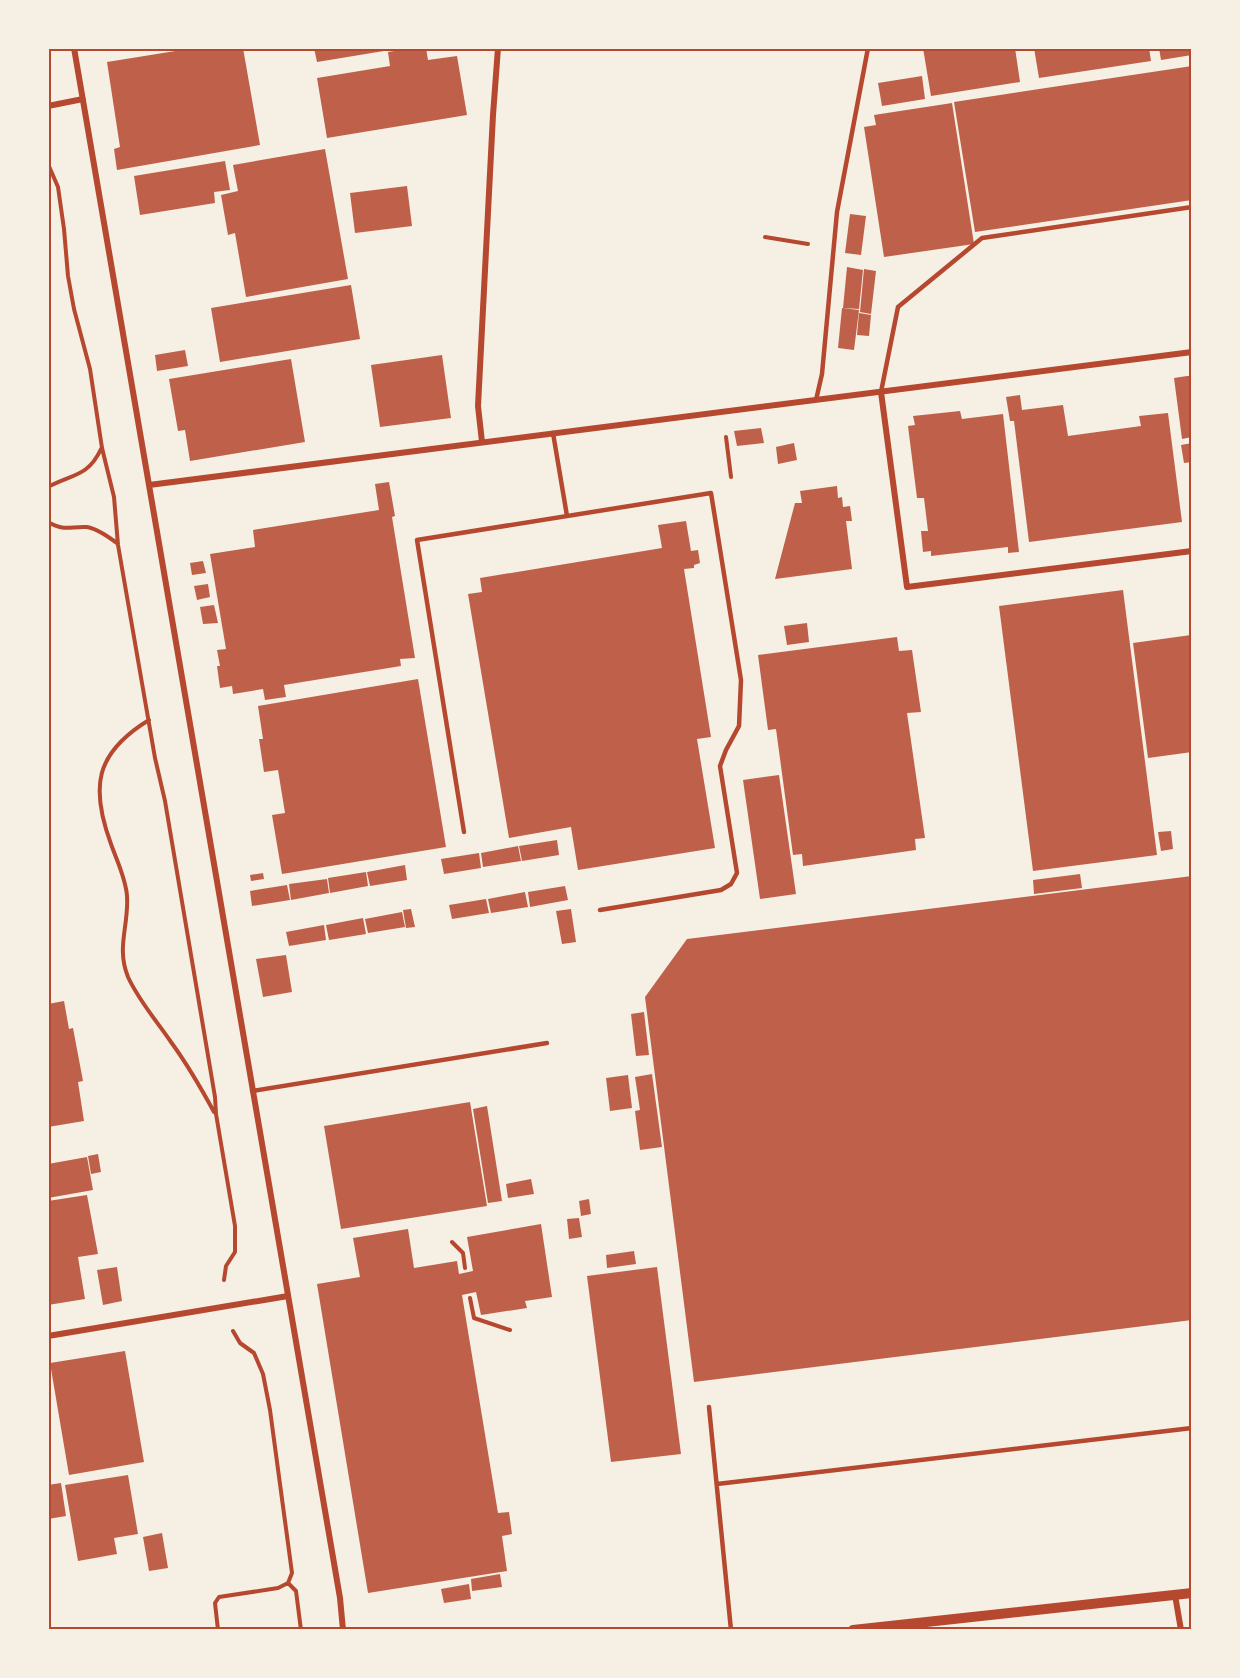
<svg xmlns="http://www.w3.org/2000/svg" width="1240" height="1678" font-family="'Archivo Narrow',sans-serif">
	<style>
		.building { fill: #bf614a }
		.lines { fill: none; stroke-linecap: round; stroke-linejoin: round }
		.path { stroke: #b5482f; stroke-width: 4 }
		.service { stroke: #b5482f; stroke-width: 4.5 }
		.minor { stroke: #b5482f; stroke-width: 6 }
		.tertiary { stroke: #b5482f; stroke-width: 10 }
		.neatline { fill: none; stroke: #b5482f; stroke-width: 2 }
	</style>
	<rect width="100%" height="100%" fill="#f6efe4"/>
	<path class="building" d="M194,48h49l17,97 -143,25 -3,-21 6,-2 -13,-85z
		M314,48h82v1l-79,13z
		M414,48h12l2,12 29,-4 10,59 -140,23 -10,-60 73,-12 -2,-14z
		M923,48h92l5,34 -89,14z
		M1034,48h115l2,13 -112,17z
		M1159,48h33v7l-31,5z
		M1192,66v134l-217,32 -21,-130z
		M922,76l3,23 -43,7 -4,-23z
		M952,103l22,141 -90,13 -20,-130 12,-2 -2,-10z
		M325,149l23,130 -102,18 -11,-64 -7,2 -7,-40 17,-4 -5,-26z
		M225,161l5,29 -16,2 1,11 -75,12 -6,-39z
		M407,186l5,40 -57,7 -5,-40z
		M850,214l16,2 -5,39 -16,-2z
		M847,267l16,3 -4,39 -16,-1z
		M864,269l12,2 -5,43 -11,-2z
		M351,285l9,54 -140,23 -9,-54z
		M842,308l17,2 -5,40 -16,-2z
		M859,313l12,2 -2,21 -12,-1z
		M185,350l3,16 -31,5 -2,-16z
		M442,355l9,63 -71,9 -9,-62z
		M291,359l14,83 -115,19 -5,-31 -7,1 -9,-52z
		M1187,376h5v61l-10,2 -8,-61z
		M1020,395l2,15 41,-5 5,31 73,-10 -2,-10 29,-3 14,109 -153,20 -15,-121h-4l-4,-24z
		M960,411l2,8 41,-5 16,138 -11,1v-6l-77,9v-5l-8,1 -2,-21h7l-4,-33h-7l-9,-72 7,-1 -2,-9z
		M761,428l3,15 -27,3 -3,-15z
		M794,443l3,17 -19,4 -2,-17z
		M1192,443v19l-8,1 -3,-18z
		M389,482l6,34 -3,1 23,141 -15,1 1,7 -117,19 2,12 -21,3 -2,-11 -30,5 -1,-8 -12,2 -3,-22h3l-3,-16 9,-1 -16,-95 45,-7 -2,-17 126,-20 -4,-26z
		M837,486l1,12 4,-1 1,10 7,-1 2,15h-6l6,48 -77,10 20,-76h7l-2,-12z
		M686,521l5,30 7,-1 2,13 -6,2v3l-10,1 27,168 -14,2 18,109 -137,22 -7,-43 -62,11 -41,-244 14,-2 -2,-14 182,-30 -4,-23z
		M203,561l3,12 -14,2 -2,-12z
		M208,584l2,13 -13,3 -3,-14z
		M1123,590l34,265 -124,16 -34,-265z
		M214,605l4,18 -15,1 -3,-17z
		M807,623l2,19 -22,3 -3,-19z
		M1191,635l1,117 -44,6 -15,-115z
		M897,637l2,14 13,-1 9,62 -14,1 18,125 -10,1 1,11 -113,16 -1,-12 -9,1 -17,-126 -8,1 -10,-75z
		M418,679l28,168 -164,27 -10,-59 13,-2 -7,-43 -14,2 -5,-33h4l-5,-33z
		M779,775l17,119 -36,5 -17,-119z
		M1171,831l2,18 -12,2 -3,-19z
		M557,840l2,15 -37,6 -3,-15z
		M518,846l3,15 -38,6 -2,-14z
		M479,853l2,15 -37,6 -3,-15z
		M405,865l2,15 -37,6 -3,-14z
		M366,872l2,14 -38,7 -2,-15z
		M263,873l1,6 -13,2 -1,-6z
		M1080,874l2,14 -48,6 -1,-14z
		M1192,876v444l-498,62 -49,-385 42,-58z
		M327,879l2,14 -38,7 -2,-16z
		M287,885l3,15 -38,6 -2,-15z
		M565,886l3,14 -38,7 -2,-15z
		M525,892l3,15 -37,6 -3,-14z
		M486,899l3,14 -37,6 -3,-14z
		M411,909l4,18 -9,1 -3,-18z
		M571,909l5,33 -14,2 -6,-33z
		M402,912l3,15 -37,6 -3,-14z
		M363,918l3,16 -37,6 -3,-15z
		M324,925l2,15 -37,6 -3,-14z
		M286,955l6,37 -29,5 -7,-38z
		M64,1001l5,28 4,-1 10,53 -5,1 6,39 -36,6v-123z
		M644,1012l5,43 -13,1 -5,-42z
		M652,1074l10,73 -22,3 -5,-39 5,-1 -5,-33z
		M628,1075l4,33 -22,3 -4,-33z
		M470,1102l17,104 -146,23 -17,-103z
		M487,1106l15,95 -14,2 -15,-94z
		M98,1154l3,18 -10,2 -3,-18z
		M87,1157l6,33 -45,8v-34z
		M531,1179l3,15 -26,4 -2,-14z
		M87,1195l11,59 -20,3 7,42 -37,6v-104z
		M589,1199l2,15 -10,2 -2,-15z
		M579,1218l3,19 -13,2 -2,-20z
		M541,1224l11,73 -27,4 2,7 -46,7 -5,-23 -14,3 36,218 11,-1 3,22 -10,2 5,35 -139,22 -51,-309 43,-7 -7,-39 55,-9 6,39 43,-7 2,13 14,-3 -6,-34z
		M634,1251l2,13 -29,4 -1,-13z
		M117,1267l5,34 -19,4 -6,-35z
		M657,1267l24,187 -70,8 -24,-186z
		M125,1351l19,111 -75,13 -19,-112z
		M128,1475l10,59 -24,4 3,16 -39,7 -13,-76z
		M61,1483l5,33 -18,3v-34z
		M162,1533l6,35 -19,3 -6,-34z
		M500,1574l2,13 -30,4 -1,-12z
		M469,1584l2,15 -27,4 -3,-14z"/>
	<g class="lines">
		<path class="path" d="M48,164l10,23 6,42 4,47 6,33 16,60 12,79 12,49 4,48 37,213 10,43 50,296 1,17 19,112v26l-9,14 -2,14
			M765,237l43,7
			M726,437l5,40
			M48,487c24,-13 40,-10 53,-38
			M48,522c17,10 22,4 39,5 11,2 22,10 31,17
			M149,720c-54,33 -59,67 -38,124 6,17 15,35 16,52 2,30 -11,51 1,81 11,24 28,43 43,65 16,22 30,46 43,70
			M452,1242l11,11 2,15
			M470,1298l4,20 36,12
			M288,1583l8,8 5,39
			M218,1630l-3,-27 4,-6 59,-9 10,-5 4,-10 -22,-163 -7,-36 -9,-21 -14,-10 -7,-12"/>
		<path class="service" d="M881,392l17,-85 84,-69 210,-31
			M816,400l6,-26 15,-162 31,-164
			M553,433l14,83
			M464,832l-47,-292 294,-47 30,187 -2,46 -13,24 -6,16 17,107 -6,11 -10,6 -121,20
			M252,1091l295,-48
			M709,1407l22,223
			M717,1484l475,-56"/>
		<path class="minor" d="M74,48l266,1550 3,32
			M48,106l35,-7
			M881,392l26,195 285,-36
			M482,442l-4,-36 15,-291 5,-67
			M149,485l1043,-133
			M48,1336l240,-40
			M1175,1595l6,35"/>
		<path class="tertiary" d="M853,1630l339,-37"/>
	</g>
	<rect width="1240" height="1678" fill="none" stroke="#f6efe4" stroke-width="99"/>
	<rect x="50" y="50" width="1140" height="1578" class="neatline"/>
</svg>
